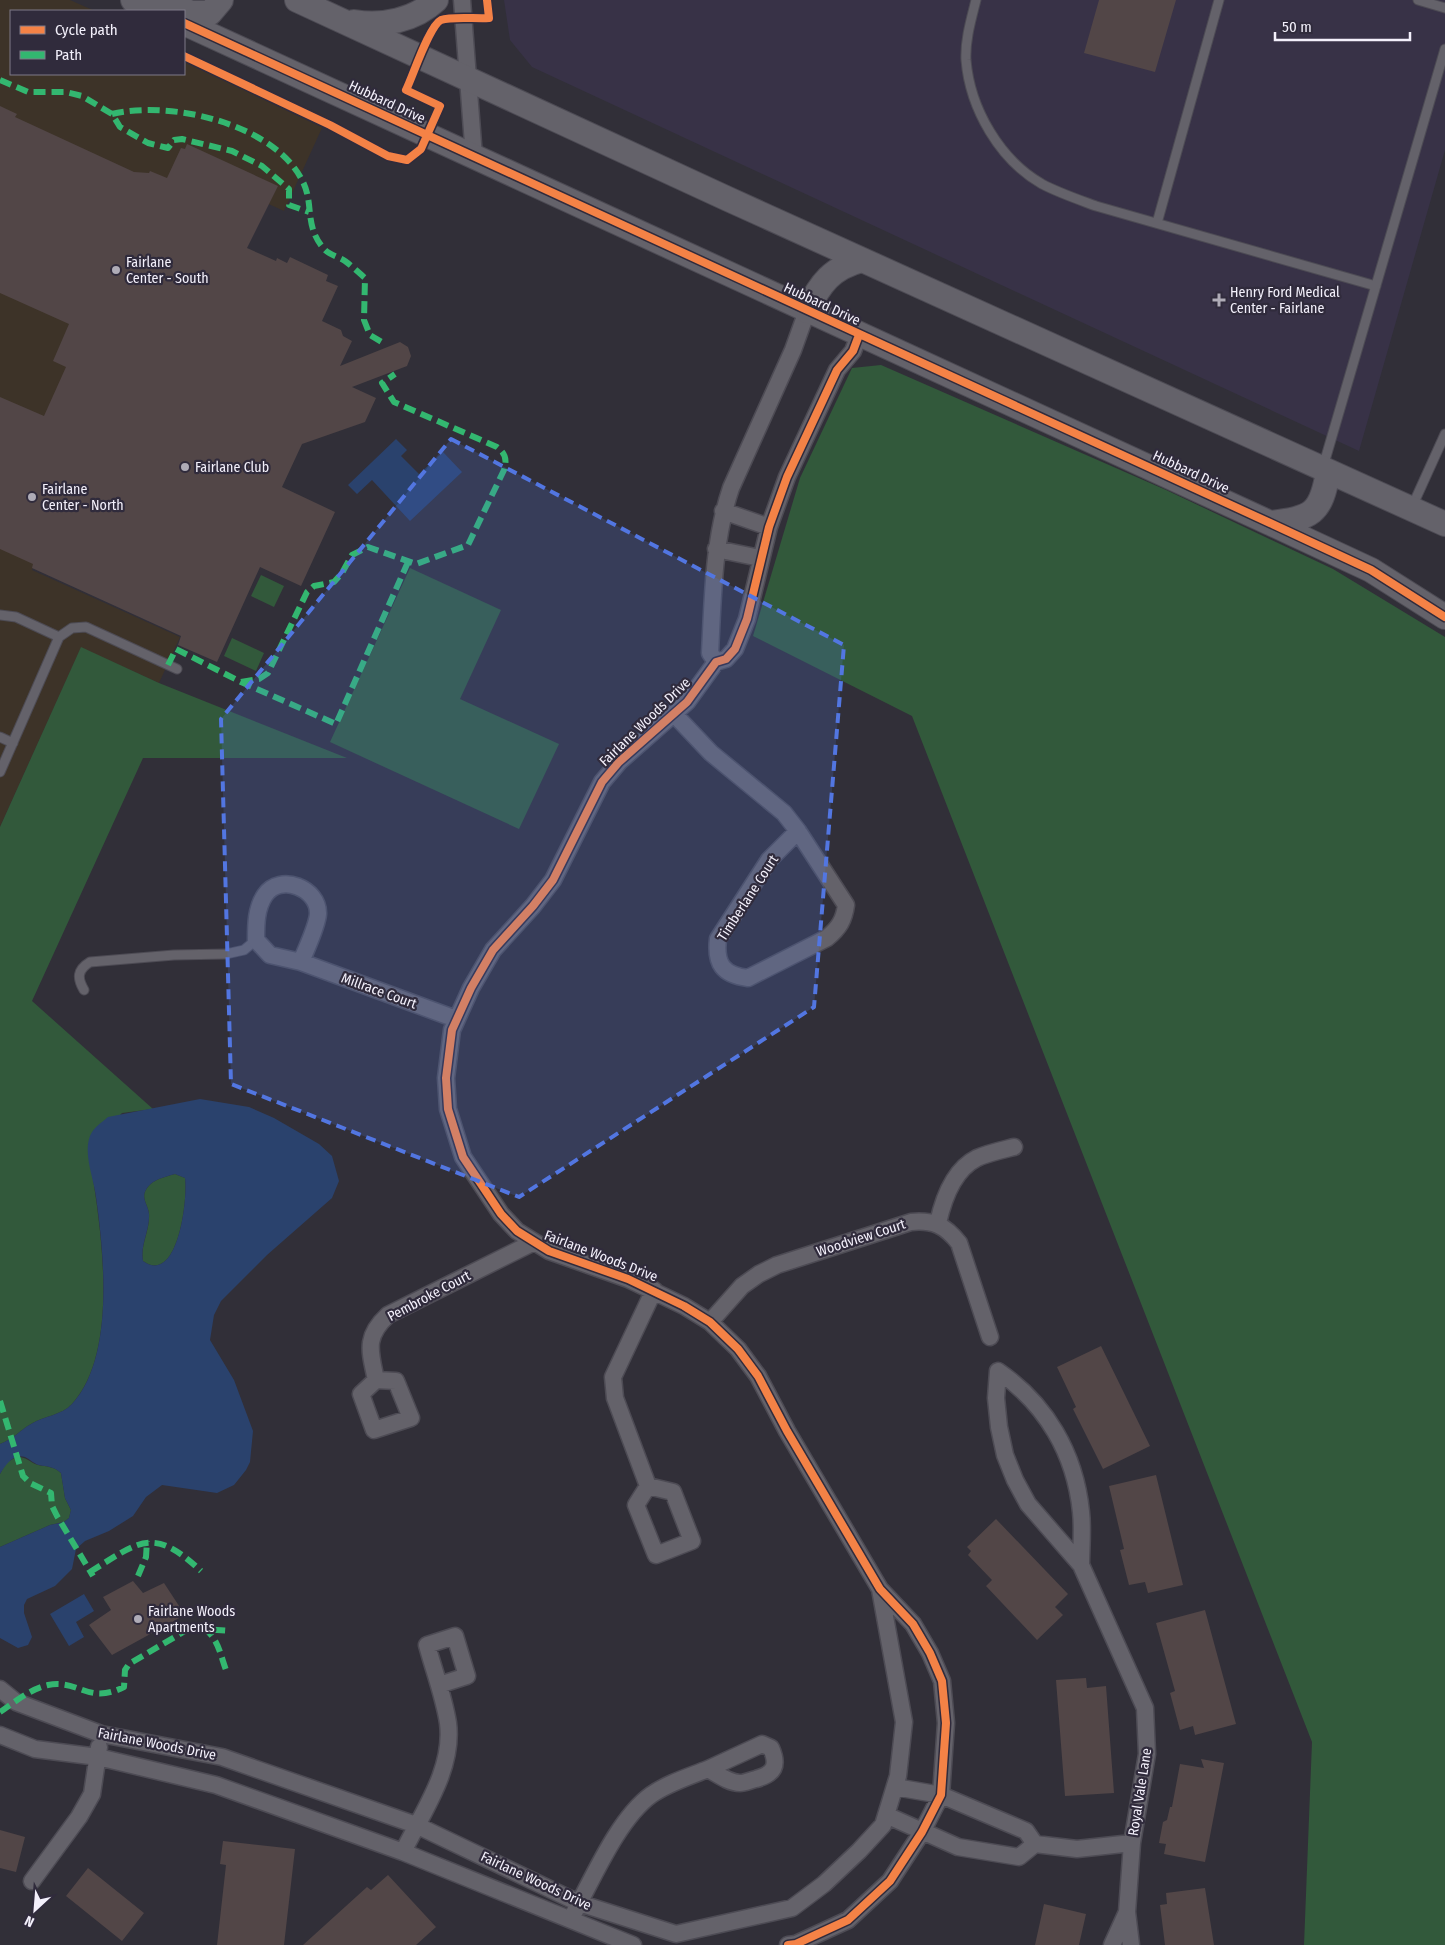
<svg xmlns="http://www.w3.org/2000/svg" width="1445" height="1945" font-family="'Fira Sans Condensed',sans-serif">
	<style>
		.built { fill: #383247 }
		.education { fill: #3d3328 }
		.green { fill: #32593b }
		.water { fill: #2a426d; fill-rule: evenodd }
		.building { fill: #524647 }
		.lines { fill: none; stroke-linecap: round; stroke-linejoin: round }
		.lane-casing { stroke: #4d4b54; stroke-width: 11 }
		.street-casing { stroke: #4d4b54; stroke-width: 19 }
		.secondary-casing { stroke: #4d4b54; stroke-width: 26 }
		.lane { stroke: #64626a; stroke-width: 9 }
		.street { stroke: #64626a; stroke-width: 16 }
		.secondary { stroke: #64626a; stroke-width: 24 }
		.quiet { stroke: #33b770; stroke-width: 6; stroke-dasharray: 12 6; stroke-linecap: butt }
		.cycleway-casing { stroke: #302b3c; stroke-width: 11 }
		.cycleway { stroke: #f48246; stroke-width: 8 }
		.marked { fill: #5276e1; fill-opacity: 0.2; stroke: #5276e1; stroke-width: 4; stroke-dasharray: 10 6; stroke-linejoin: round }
		.poi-dot { fill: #afacb7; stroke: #302b3c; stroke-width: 2 }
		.labels { text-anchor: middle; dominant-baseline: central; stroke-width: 4.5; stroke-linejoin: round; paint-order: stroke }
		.street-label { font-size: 14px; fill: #f3f0fb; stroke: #302b3c }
		.poi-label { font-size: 14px; fill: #f3f0fb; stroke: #302b3c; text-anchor: start }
	</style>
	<rect width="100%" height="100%" fill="#312f38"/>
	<path class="built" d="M504,0h941v150l-86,301 -827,-384 -22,-27z"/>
	<path class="education" d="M0,0h70l25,11h-84v63h173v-22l143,65 -43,94 -22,-10 -134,156 -96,213 148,67 -21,46 -78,-35 -81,179z"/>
	<path class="green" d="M881,365l285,125 167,79 112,68v1308h-141l8,-203 -400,-1026 -159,-80 47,-158 52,-110z
		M410,568l91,42 -41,89 99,45 -40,85 -189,-87z
		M261,575l23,11 -10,21 -23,-11z
		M232,638l32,15 -8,18 -32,-15z
		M81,647l78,36 188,75h-204l-111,243 121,108 -31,4 -34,35c11,67 35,200 -16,256 -10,11 -28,12 -41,20 -12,7 -16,14 -31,20v-617z
		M175,1174l10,4c3,21 -7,108 -42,83 -3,-16 7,-30 6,-47 -1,-10 -9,-16 -2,-26 6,-9 18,-11 28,-14z
		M16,1457c10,-1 13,5 22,8 10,2 15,1 23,8l4,25 6,12 -2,8 -5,4 -14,3 -50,22v-73l6,-11z"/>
	<path class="water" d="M396,439l11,11 -6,6 18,18 24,-22 19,20 -52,49 -38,-41 -15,14 -9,-9z
		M200,1099l49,8 25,11 45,26 13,12 7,25 -7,17 -65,57 -46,46 -7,14 -4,25 24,40 19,51 -3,31 -4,8 -12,15 -17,8 -55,-8 -16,12 -13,19 -24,15 -24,10 -9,8 -4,20 -17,17 -28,13 -3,6v8l8,24 -4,8 -10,3 -18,-10v-91l50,-22 14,-3 5,-4 2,-8 -6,-12 -4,-25c-8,-7 -13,-6 -22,-8 -5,-1 -9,-6 -14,-8 -12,-4 -20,9 -25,17v-30c15,-6 19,-13 31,-20 13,-8 31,-9 41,-20 43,-47 32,-150 24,-207 -2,-18 -13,-43 -6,-61 3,-8 11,-13 18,-19zM175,1174l10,4c3,21 -7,108 -42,83 -3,-16 7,-31 6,-47 -1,-10 -9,-16 -2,-26 6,-9 18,-11 28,-14z
		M84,1594l10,17 -18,11 8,15 -15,9 -19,-32z"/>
	<path class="building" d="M1099,0h77l-21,72 -71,-19z
		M0,106l17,8 -2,3 119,55 15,1 1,-2 17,7 14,-30 4,1 2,-5 91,42 -31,62 29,13 1,-3 10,5 3,-6 38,18 -2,6 12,5 -16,35 19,9 2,6 9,5 -12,25 60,-24 8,5 3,9 -4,10 -55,21 24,11 -11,24 -63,22 -20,43 53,25 -34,74 -41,-19 -43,95 -39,-17 3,-9 -149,-68 1,-4 -33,-15v-152l44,19 22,-49 -13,-6 16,-37 -69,-31z
		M1101,1346l49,100 -47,23 -30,-60 3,-2 -19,-40z
		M1156,1475l27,110 -35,8 -3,-11 -16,3 -9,-35 4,-1 -15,-63z
		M996,1519l72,75 -13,13 8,8 -26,25 -51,-54 6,-6 -24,-25 3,-4 -4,-4z
		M133,1581l10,12 21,-10 21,32 -73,40 -23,-30 22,-15 -8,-13z
		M1205,1610l31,114 -41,11 -2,-9 -13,4 -10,-37 5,-2 -19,-68z
		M1086,1678l1,10 19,-2 8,107 -49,3 -9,-116z
		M1201,1759l23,4 -19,99 -41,-8 2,-10 -7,-1 4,-21 4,-2 3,-13h2l8,-43 24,4z
		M0,1830l25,7 -9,35 -16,-4z
		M223,1841l72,8 -11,96h-67l9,-80 -6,-1z
		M88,1868l56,45 -22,28 -56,-45z
		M388,1875l48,52 -20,18h-113l64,-58 4,3z
		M1205,1888l9,57h-49l-5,-40 7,-1 -1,-11z
		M1044,1904l42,10 -7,31h-44z"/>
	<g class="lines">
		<defs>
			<path id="lane" d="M976,0c-5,20 -11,40 -10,60 4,49 34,100 76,124 17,9 35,15 54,22l280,80
				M1418,0l27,8
				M1157,223l62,-223
				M1323,467l122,-418
				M1411,509l34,-75
				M0,615l16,2 43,20 13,-9 14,-1 91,42
				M0,737l13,6
				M0,772l59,-135
				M84,990c-7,-12 -7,-20 6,-28l84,-7 52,-1 18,-4 12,-10"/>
			<path id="street" d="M462,0l12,157
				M723,511l46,16
				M716,549l44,9
				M716,662l-6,-9c3,-56 3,-112 21,-165l62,-138 14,-39
				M674,714l37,39 73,60 14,18 48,74c-2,15 -7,23 -19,33l-79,40c-25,-3 -33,-14 -30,-39l51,-79 29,-29
				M301,962c5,-13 16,-35 17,-48 1,-26 -38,-41 -53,-19 -9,13 -9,30 -9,45l14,15 31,7 155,57
				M938,1223c5,-23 15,-53 39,-65 11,-5 25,-8 37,-11
				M710,1322l32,-36 17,-12 18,-9 134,-43c22,-2 34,3 48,21l31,94
				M376,1380l-15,14 13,36 37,-12 -15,-37 -20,-1c-6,-29 -12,-43 12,-65l144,-72
				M648,1486l-33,-88 -2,-21 41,-87
				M648,1486l25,6 19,49 -36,14 -20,-50z
				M1081,1565c0,-17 2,-36 0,-53 -6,-59 -35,-108 -83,-141l-2,27 3,29 6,28 10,25 13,24 53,61 64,143 2,46 -15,89 -5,69 4,33
				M0,1689l16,13 85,32 121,23 194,68 163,78 97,31 116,-26 32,-24 35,-33 24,-26 15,-49 6,-54 -24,-133
				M0,1735l35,14 63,8 118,28 187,67 230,93
				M762,1744l9,4c8,18 3,26 -15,31 -5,1 -11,4 -16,4 -11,0 -23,-9 -32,-14z
				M895,1787l46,8 85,36 9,13 42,5 55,-6
				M886,1815l72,32 61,10 16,-13
				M403,1852c19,-39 51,-83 45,-129 -4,-26 -14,-52 -21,-78l28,-9 12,40 -28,9
				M32,1881l47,-64 13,-23 7,-47
				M575,1911c19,-35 44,-93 76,-116 17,-12 37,-18 57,-26
				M788,1945l8,-1 52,-24 42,-39 32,-49 19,-37 5,-72 -4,-42 -12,-28 -17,-29 -33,-35 -93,-158 -29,-55 -20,-27 -28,-27 -26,-16 -56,-27 -79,-28 -32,-20 -16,-17 -38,-57 -15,-48 -2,-31 6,-48 19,-42 22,-38 40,-44 20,-26 49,-98 17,-20 68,-60 29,-40 10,-3 9,-10 12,-30 22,-92 18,-50 50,-107 16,-19 6,-16
				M1112,1945l15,-33"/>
			<path id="secondary" d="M133,0l25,11
				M162,0l29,13h19l11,-13
				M297,0l431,199 717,325
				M354,22c28,5 61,-2 82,-22
				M184,23l1086,500 101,47 74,47
				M807,311c13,-28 25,-43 55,-51
				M1270,523c42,-5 51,-9 58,-51"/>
		</defs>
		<use href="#lane" class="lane-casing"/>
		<use href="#street" class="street-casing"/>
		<use href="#secondary" class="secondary-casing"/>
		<use href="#lane" class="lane"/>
		<use href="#street" class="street"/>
		<use href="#secondary" class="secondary"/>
		<path class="quiet" d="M0,80l28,12h38l16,4 30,18 8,13 28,16 20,5 6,-8 8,-1 50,12 30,15 27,23v16l20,7
			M112,114c57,-14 161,9 190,66 13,24 1,46 23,70 5,5 14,7 20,11 7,5 14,12 20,17l-1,42 6,15 15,9
			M168,665l8,-16 65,33 95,42 72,-162
			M241,682l18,-3 9,-6 39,-81 7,-6 20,-4 8,-9 10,-18 16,-8 48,17 52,-19 36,-75c3,-11 2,-16 -7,-23l-103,-45 -12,-19 13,-9
			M0,1401l23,75 7,7 21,10 1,13 5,10 36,60
			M90,1572c50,-31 63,-46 111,-1
			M138,1576l8,-19 1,-16
			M203,1628c15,9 17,26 23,42
			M0,1712c15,-10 30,-23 48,-27 31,-6 40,20 76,2l1,-17 4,-6 61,-36 41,3"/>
		<defs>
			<path id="cycleway" d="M184,23l1086,500 101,47 74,47
				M184,56l146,69 58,31 19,4 14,-11 19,-43 -34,-16c7,-14 23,-64 35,-70 11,-4 36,-1 48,-2l-2,-18
				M788,1945l8,-1 52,-24 42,-39 32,-49 19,-37 5,-72 -4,-42 -12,-28 -17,-29 -33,-35 -93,-158 -29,-55 -20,-27 -28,-27 -26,-16 -56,-27 -79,-28 -32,-20 -16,-17 -38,-57 -15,-48 -2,-31 6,-48 19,-42 22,-38 40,-44 20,-26 49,-98 17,-20 68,-60 29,-40 10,-3 9,-10 12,-30 22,-92 18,-50 50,-107 16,-19 6,-16"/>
		</defs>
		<use href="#cycleway" class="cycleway-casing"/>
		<use href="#cycleway" class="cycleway"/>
	</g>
	<path class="marked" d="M451,439l393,206 -30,362 -295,190 -288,-113 -10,-365z"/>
	<g class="poi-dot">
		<circle cx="116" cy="270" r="5"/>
		<path d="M1216.5 292.5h5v5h5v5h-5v5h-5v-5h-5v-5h5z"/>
		<circle cx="185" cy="467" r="5"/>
		<circle cx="32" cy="497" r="5"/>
		<circle cx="138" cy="1619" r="5"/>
	</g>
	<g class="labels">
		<g class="street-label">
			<text transform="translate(387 102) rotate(25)">Hubbard Drive</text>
			<text transform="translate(822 304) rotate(25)">Hubbard Drive</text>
			<text transform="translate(1191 472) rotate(25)">Hubbard Drive</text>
			<text transform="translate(645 722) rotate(-44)">Fairlane Woods Drive</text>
			<text transform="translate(748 898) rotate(-57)">Timberlane Court</text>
			<text transform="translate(379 991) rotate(20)">Millrace Court</text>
			<text transform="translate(861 1238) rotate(-18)">Woodview Court</text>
			<text transform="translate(601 1256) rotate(21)">Fairlane Woods Drive</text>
			<text transform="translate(429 1296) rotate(-28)">Pembroke Court</text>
			<text transform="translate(157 1744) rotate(11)">Fairlane Woods Drive</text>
			<text transform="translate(1140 1792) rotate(-81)">Royal Vale Lane</text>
			<text transform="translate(536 1881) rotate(25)">Fairlane Woods Drive</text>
		</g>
		<g class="poi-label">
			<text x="126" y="262">Fairlane<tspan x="126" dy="16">Center - South</tspan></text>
			<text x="1230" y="292">Henry Ford Medical<tspan x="1230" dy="16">Center - Fairlane</tspan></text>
			<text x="195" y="467">Fairlane Club</text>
			<text x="42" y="489">Fairlane<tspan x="42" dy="16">Center - North</tspan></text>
			<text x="148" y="1611">Fairlane Woods<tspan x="148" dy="16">Apartments</tspan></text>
		</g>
	</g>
	<rect x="10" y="10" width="175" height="65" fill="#302b3c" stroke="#7e7a88"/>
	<rect x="20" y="26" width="25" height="8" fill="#f48246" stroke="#7e7a88"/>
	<text x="55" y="35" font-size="15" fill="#f3f0fb">Cycle path</text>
	<rect x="20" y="51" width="25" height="8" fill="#33b770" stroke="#7e7a88"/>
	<text x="55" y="60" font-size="15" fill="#f3f0fb">Path</text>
	<g transform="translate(35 1910) rotate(206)" stroke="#302b3c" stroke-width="4" paint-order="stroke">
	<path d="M0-4L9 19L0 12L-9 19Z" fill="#f3f0fb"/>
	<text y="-8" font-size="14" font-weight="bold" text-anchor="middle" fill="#f3f0fb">N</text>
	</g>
	<path d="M1275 32v8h135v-8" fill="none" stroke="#f3f0fb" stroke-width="2.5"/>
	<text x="1282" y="32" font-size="15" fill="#f3f0fb" stroke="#302b3c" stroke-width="4" paint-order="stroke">50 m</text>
</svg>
